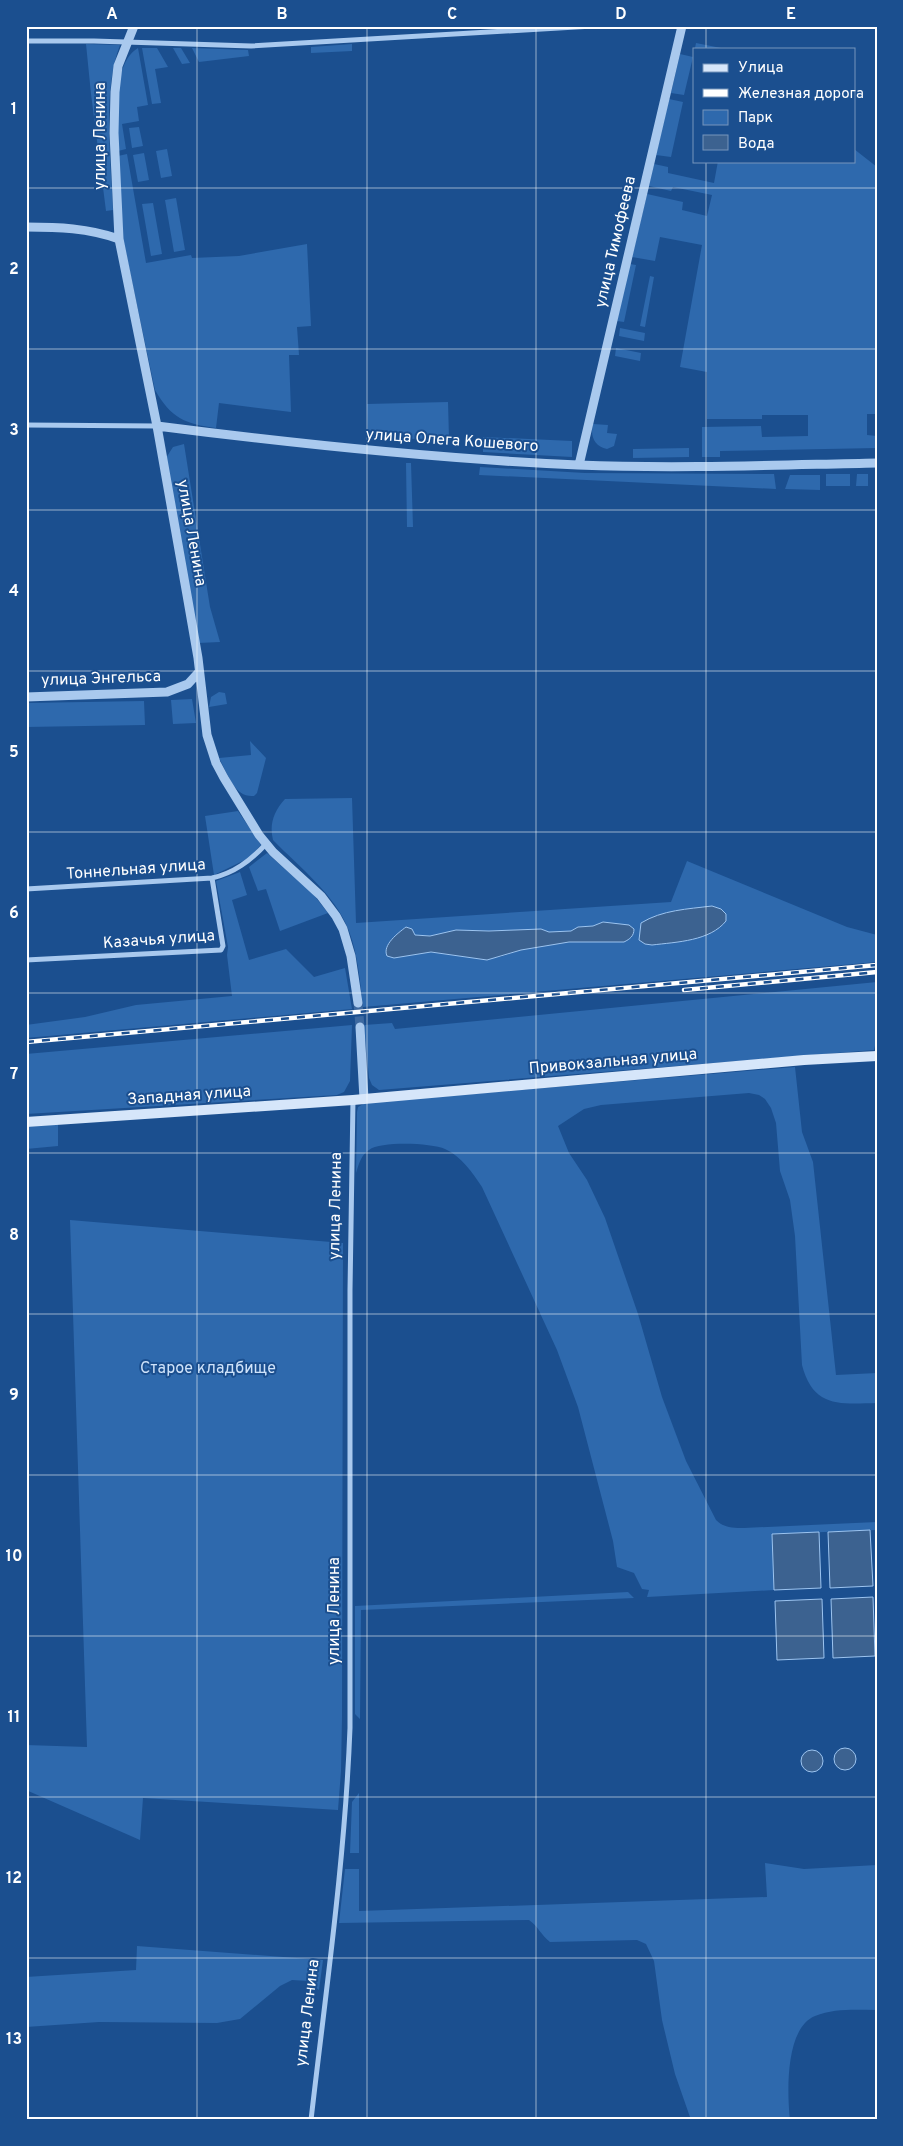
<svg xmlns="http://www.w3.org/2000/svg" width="903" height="2146" font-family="Overpass,sans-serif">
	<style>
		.green { fill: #2e69ad; fill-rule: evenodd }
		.water { fill: #3c6290; stroke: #9cc4f0 }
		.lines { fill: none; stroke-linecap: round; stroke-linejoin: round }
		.tertiary-tunnel { stroke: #3d69a0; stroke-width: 9; stroke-dasharray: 9 4.5; stroke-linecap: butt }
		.minor { stroke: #a9c9ee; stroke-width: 5 }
		.tertiary { stroke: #a9c9ee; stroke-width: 9 }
		.secondary { stroke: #d6e6fa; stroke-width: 10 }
		.rail-casing { stroke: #fff; stroke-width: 4.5 }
		.rail { stroke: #1b4f8f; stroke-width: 2.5; stroke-dasharray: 8; stroke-linecap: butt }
		.grid { fill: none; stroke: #fff; stroke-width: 1; stroke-opacity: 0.55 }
		.labels { text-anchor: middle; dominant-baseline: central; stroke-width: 4; stroke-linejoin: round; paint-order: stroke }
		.street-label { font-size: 16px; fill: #fff; stroke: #1b4f8f }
		.park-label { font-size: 16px; fill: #cfe3fa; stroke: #1b4f8f }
		.neatline { fill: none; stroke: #fff; stroke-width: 2 }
		.grid-label { font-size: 16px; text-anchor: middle; font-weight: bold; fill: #fff }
	</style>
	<rect width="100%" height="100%" fill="#1b4f8f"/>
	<path class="green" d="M696,43l30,6 -31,-1z
		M86,44l34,1c-18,45 -9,117 -7,165l-7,1 -15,-117z
		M352,44v7l-41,2v-6z
		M138,48l10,57 -11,2 2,14 -17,3 4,25 -8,2c-1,-28 -7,-87 20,-103z
		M142,48h15l11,19 -13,2 6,34 -9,1z
		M173,48h8l9,15 -8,1z
		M192,48l56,2 1,6 -50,6z
		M680,54l13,3 -9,38 -13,-2z
		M669,99l14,3 -12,55 -15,-2z
		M139,127l4,19 -11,2 -3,-20z
		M167,149l5,27 -11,2 -5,-27z
		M854,149l23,18v247h-10v21l10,1v12l-157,3v6h-18v-30l59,-1 1,11 46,-1v-21h-46v4h-55v-47l-27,-5 22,-122 -42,-8 -5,24 -23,-4 15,-63 36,8 -1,8 25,6 5,-21 -39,-8 -2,4 -22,-5 5,-22 14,3v6l46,10 4,-22h136z
		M144,153l5,27 -11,2 -5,-27z
		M127,154l19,109 45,-8 1,3 47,-2 68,-12 4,82 -14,1 2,28h-10l2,57 -72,-9 -3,25c-31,-4 -45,-10 -61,-38l-32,-151 -5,-83z
		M176,198l9,52 -11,2 -9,-52z
		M153,203l9,51 -11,2 -9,-52z
		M630,264l6,1 -12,57 -7,-1z
		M650,276l4,1 -9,50 -5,-1z
		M620,328l25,5 -1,8 -25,-5z
		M616,348l25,5 -1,8 -25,-5z
		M448,402l1,36 -81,2 -1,-36z
		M593,424l15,1 -1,8 10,1 -3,12 -7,3c-13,-3 -17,-13 -14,-25z
		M483,437l89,4v16l-89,-5z
		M184,444l26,163 10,35 -22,1 -32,-185 7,-11z
		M689,448v9l-56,1v-9z
		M406,463h5l2,64h-6z
		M480,467l105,6 189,1 2,15 -297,-14z
		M826,474h24v12h-24z
		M857,474h11v12h-12z
		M790,475h30v15l-35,-1z
		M219,692l6,1 2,11 -18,3 2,-10z
		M192,699l4,24 -23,1 -2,-24z
		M144,701l1,24 -119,2v-24z
		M250,741l16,17 -9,35 -3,3c-20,2 -27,-24 -35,-38l32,-3z
		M352,798l4,125 315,-21 16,-41 160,66 30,8v27l-514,45c-3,-25 -5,-52 -14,-76 -14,-37 -49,-63 -76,-91 -4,-16 1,-29 12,-41zM721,909l5,5v7l-18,13 -56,11zM603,922l12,2 9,18h-55l-48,8 -21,7 -21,2 -15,-4 -33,-3 -37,6 1,-21 11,-10 6,2 3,6 15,1 26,-6 33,1 52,-2 8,3 22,-1 7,-4 15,-1z
		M238,811l23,34 -12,13 -35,17 -9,-59z
		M267,853l46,41 15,19 -48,18 -14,-42 -8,2 -9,-24z
		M240,872l7,23 -15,5 17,60 37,-11 28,28 31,-9 7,41 -326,29v-13l59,-8 51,-12 96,-9 -5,-41 1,-8 -12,-66z
		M877,982v55l-3,13 -495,40 -7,-5 -3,-7 -5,-53 28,-2 3,6z
		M352,1025l-2,56 -6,11 -7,3 -311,19v-60z
		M795,1067l7,65 11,30 23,213 41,-2v30c-37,1 -64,5 -75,-38l-7,-129 -5,-36 -10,-29 -4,-48 -5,-15 -6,-9 -6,-4 -10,-2 -148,12 -17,4 -26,17 11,27 18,27 18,38 33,96 24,83 24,64 30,59c8,8 17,8 28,8l133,-6v8l-105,4 2,56 -127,7 2,-7 -7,-1 -8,-16 -17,-6 -4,-26 -35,-134 -21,-57 -75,-163c-9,-14 -21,-31 -37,-38 -14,-6 -64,-8 -76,1 -8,5 -10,14 -13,23l1,-61 1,-5 7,-4z
		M58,1124v22l-32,3v-23z
		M70,1220l273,23 -1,474 -1,54 -3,39 -195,-12 -3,42 -114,-50v-45l61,2z
		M628,1592l6,6 -273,12 -1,109 -5,-5v-108z
		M359,1793v60h-9l2,-51z
		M765,1863l39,6 73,-4v145c-21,0 -42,-2 -62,6 -30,12 -28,77 -25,104h-99l-16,-46 -13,-54 -8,-59 -8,-17 -9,-4 -87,2c-9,-7 -12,-16 -21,-22l-190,3 6,-54h14v42l408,-14z
		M137,1946l186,14 -4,30 -11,-9 -16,-1 -12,6 -40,33 -23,4 -118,-1 -73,5v-50l110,-7z"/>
	<path class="water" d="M712,906l9,3 5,5v7c-16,20 -49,21 -74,24l-7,-1 -6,-4 2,-17c21,-13 47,-14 71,-17z
		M603,922l26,3 5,4c0,7 -4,10 -10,13h-55l-48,8 -34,10 -56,-8 -37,6 -7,-2c-5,-11 11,-23 19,-29l6,2 3,6 15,1 26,-6 33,1 52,-2 8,3 22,-1 7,-4 15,-1z
		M870,1530l3,56 -43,2 -2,-56z
		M819,1532l2,56 -47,2 -2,-56z
		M873,1597l2,59 -42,2 -2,-59z
		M822,1599l2,59 -47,2 -2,-59z
		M834 1759a11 11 0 1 1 22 0a11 11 0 1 1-22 0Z
		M801 1761a11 11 0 1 1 22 0a11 11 0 1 1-22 0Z"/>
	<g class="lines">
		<path class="tertiary-tunnel" d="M358,1003l2,24"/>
		<path class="minor" d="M26,41h68l157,5 342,-20
			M26,425l131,1
			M26,889l186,-11c22,-5 38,-17 54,-34
			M26,960l195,-10 2,-4 -11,-68
			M311,2120c15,-130 34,-261 39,-392v-438l3,-190"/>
		<path class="tertiary" d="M134,26l-16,40 -3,26 -1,41 5,106 38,187 30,169 11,63 9,77 9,28 8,15 35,57 14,17 48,44 15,20 7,13 8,27 7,47
			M26,227c32,0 62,1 93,12
			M157,426c140,18 280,33 421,39 100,4 199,0 299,-2
			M579,465l103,-439
			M26,697l141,-5 21,-8 11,-12
			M360,1027l4,72"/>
		<path class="secondary" d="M26,1122l327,-22 451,-40 73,-4"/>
		<defs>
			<path id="rail" d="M684,990l193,-18
				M26,1042l851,-77"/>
		</defs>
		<use href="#rail" class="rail-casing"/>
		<use href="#rail" class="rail"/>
	</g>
	<path class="grid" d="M197,26v2094M367,26v2094M536,26v2094M706,26v23M706,161v1959M26,188h851M26,349h851M26,510h851M26,671h851M26,832h851M26,993h851M26,1153h851M26,1314h851M26,1475h851M26,1636h851M26,1797h851M26,1958h851"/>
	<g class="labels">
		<g class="street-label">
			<text transform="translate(101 136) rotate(-90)">улица Ленина</text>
			<text transform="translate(616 242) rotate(-77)">улица Тимофеева</text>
			<text transform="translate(452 441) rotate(4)">улица Олега Кошевого</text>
			<text transform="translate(191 533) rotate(80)">улица Ленина</text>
			<text transform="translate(101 679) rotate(-2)">улица Энгельса</text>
			<text transform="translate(136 870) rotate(-4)">Тоннельная улица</text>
			<text transform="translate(159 940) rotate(-4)">Казачья улица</text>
			<text transform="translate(613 1062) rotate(-5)">Привокзальная улица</text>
			<text transform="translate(189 1096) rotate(-4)">Западная улица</text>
			<text transform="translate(336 1206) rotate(-89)">улица Ленина</text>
			<text transform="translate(335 1611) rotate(-90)">улица Ленина</text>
			<text transform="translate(308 2013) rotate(-83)">улица Ленина</text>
		</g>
		<g class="park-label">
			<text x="208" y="1369">Старое кладбище</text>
		</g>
	</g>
	<rect width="903" height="2146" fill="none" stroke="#1b4f8f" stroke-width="55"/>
	<rect x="693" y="48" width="162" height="115" fill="#1b4f8f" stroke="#7695bc"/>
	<rect x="703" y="64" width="25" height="8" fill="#d6e6fa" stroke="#7695bc"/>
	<text x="738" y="72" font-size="15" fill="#ffffff">Улица</text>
	<rect x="703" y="89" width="25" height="8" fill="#ffffff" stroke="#7695bc"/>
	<text x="738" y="98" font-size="15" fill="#ffffff">Железная дорога</text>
	<rect x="703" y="110" width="25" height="15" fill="#2e69ad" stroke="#7695bc"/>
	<text x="738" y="122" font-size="15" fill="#ffffff">Парк</text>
	<rect x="703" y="135" width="25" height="15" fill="#3c6290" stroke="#7695bc"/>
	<text x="738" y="148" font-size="15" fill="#ffffff">Вода</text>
	<rect x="28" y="28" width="848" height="2090" class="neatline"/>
	<g class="grid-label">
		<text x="112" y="19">A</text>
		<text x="282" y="19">B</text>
		<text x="452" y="19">C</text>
		<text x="621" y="19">D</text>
		<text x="791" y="19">E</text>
		<text x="14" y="114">1</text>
		<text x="14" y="274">2</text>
		<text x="14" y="435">3</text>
		<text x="14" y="596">4</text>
		<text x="14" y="757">5</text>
		<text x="14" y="918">6</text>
		<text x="14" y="1079">7</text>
		<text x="14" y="1240">8</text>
		<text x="14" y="1400">9</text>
		<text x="14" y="1561">10</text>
		<text x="14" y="1722">11</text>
		<text x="14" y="1883">12</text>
		<text x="14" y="2044">13</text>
	</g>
</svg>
